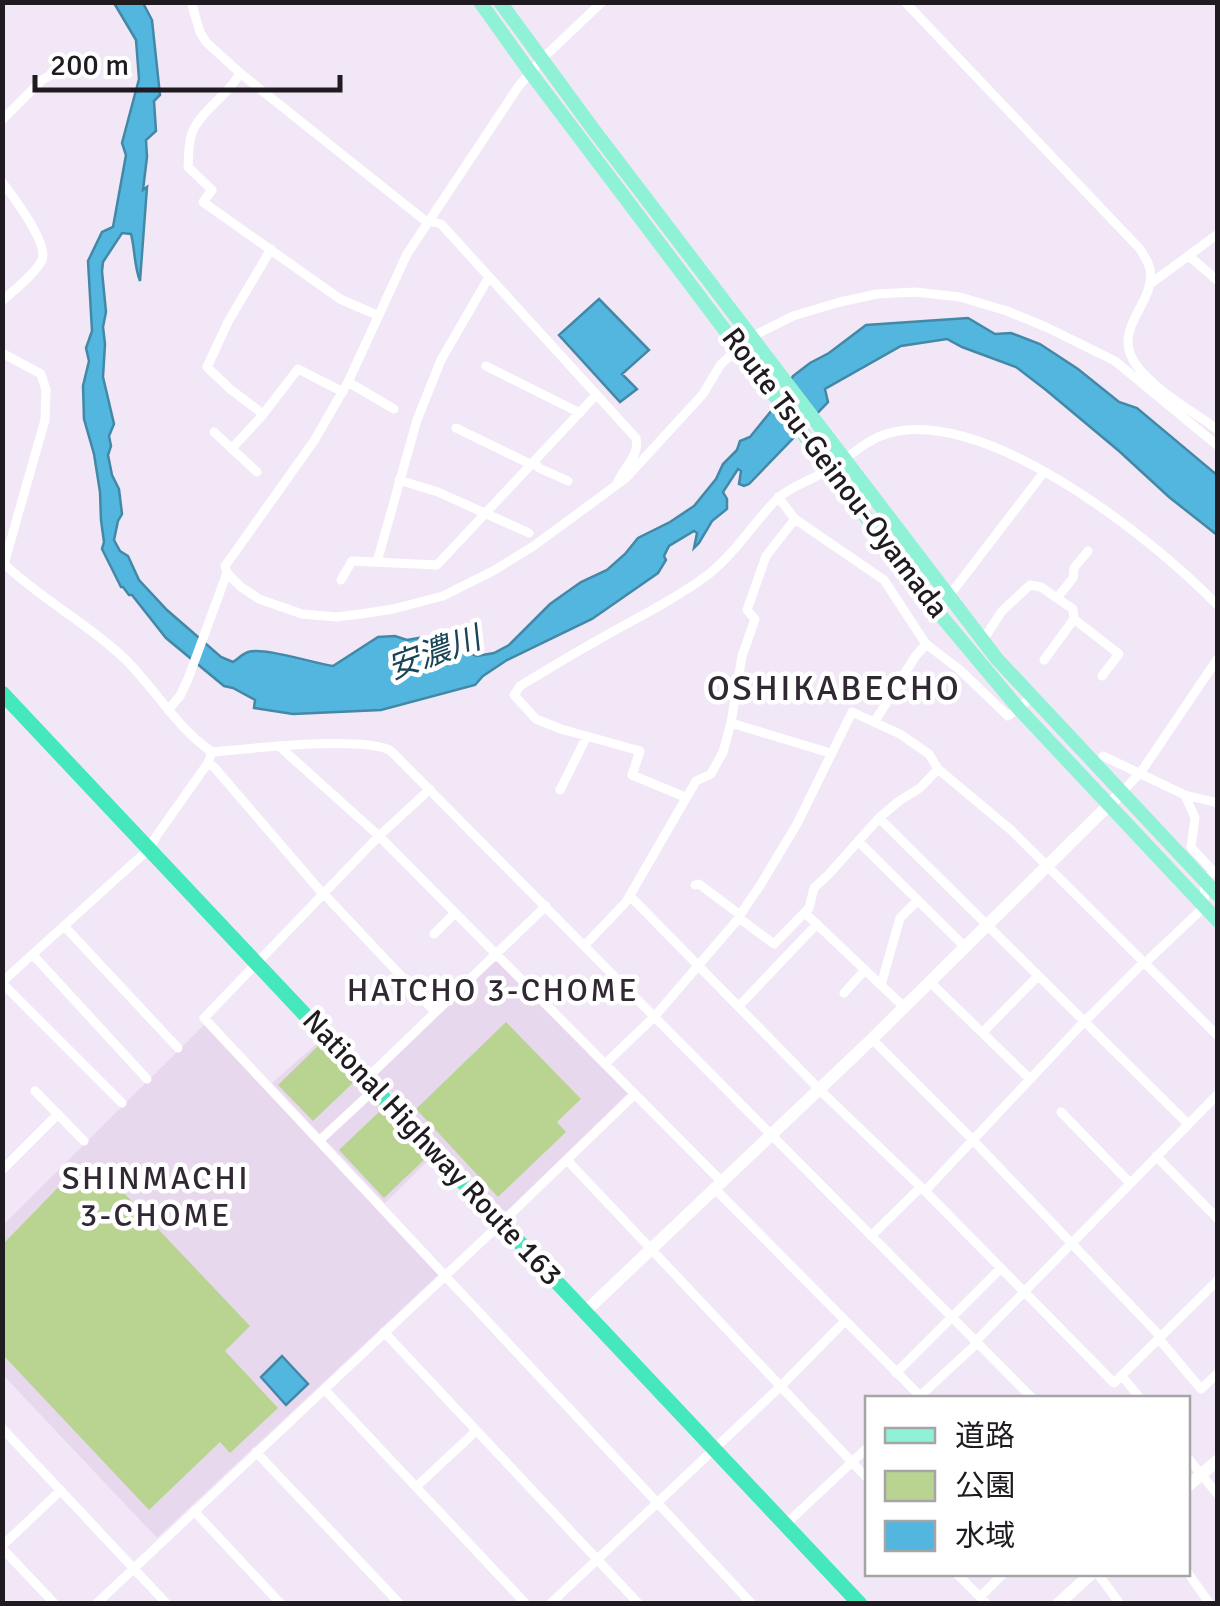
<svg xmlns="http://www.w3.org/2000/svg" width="1220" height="1606" font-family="Signika,'Noto Sans JP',sans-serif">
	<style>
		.built { fill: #e8d8ee }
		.green { fill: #b9d491 }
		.water { fill: #52b6df; stroke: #4388a6; stroke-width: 2.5 }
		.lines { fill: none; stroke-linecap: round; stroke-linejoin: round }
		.street { stroke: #fff; stroke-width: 9 }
		.secondary { stroke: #fff; stroke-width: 12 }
		.primary { stroke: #8ff1d6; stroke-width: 14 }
		.highway { stroke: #44e8bb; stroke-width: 15 }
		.labels { text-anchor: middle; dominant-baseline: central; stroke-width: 9; stroke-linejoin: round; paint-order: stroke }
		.street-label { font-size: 30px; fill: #1f1b20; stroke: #fff }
		.water-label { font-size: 32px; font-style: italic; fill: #1a4557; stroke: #fff }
		.neighbourhood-label { font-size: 32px; letter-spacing: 2.5px; fill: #312834; stroke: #fff }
		.quarter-label { font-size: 35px; letter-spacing: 2.5px; fill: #312834; stroke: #fff }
	</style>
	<rect width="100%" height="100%" fill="#f2e7f7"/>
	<path class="built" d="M494,962h5l129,131 -121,118 -4,-1 -90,-94v-6l-14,-15h-5l-19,-19z
		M204,1025l235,249 -282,264 -154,-163v-150z
		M322,1039l111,117 -48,47 -113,-120z"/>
	<path class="green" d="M506,1022l75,77 -24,23 9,10 -68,65 -82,-88z
		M319,1045l35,37 -41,39 -35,-36z
		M381,1110l45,48 -42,40 -45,-48z
		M77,1168l28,5 145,153 -25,25 53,57 -48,45 -10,-11 -71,68 -146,-155v-111z"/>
	<path class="water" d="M114,3h29l9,17 8,75 -6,6 2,30 -10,9 1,17 -4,33 4,-3 -7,94c-6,-15 -5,-32 -9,-47l-9,-1 -19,29 -1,9 4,41 -3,15 2,17 -2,33 11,47 -5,12 2,10 -3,9 4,20 7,14 3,25 -4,7 -4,19 6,11 8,5 11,24 28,30 54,47 12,5c5,-3 9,-8 15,-10 16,-5 65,11 85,14l45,-29 17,-1 12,4 17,-3 25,12 6,-2 22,9 17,-3 15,-8 41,-41 31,-22 26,-12 18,-16 13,-16 32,-16 24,-16 22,-27 7,-15 14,-14 3,-9 10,-4 26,-32 17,-29 17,-13 19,-10 37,-28 102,-7 27,16 16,-1 29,11 38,25 41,33 18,6 80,67v60l-48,-38 -50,-46 -73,-61 -30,-23 -54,-20 -15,-8 -46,7 -76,43 3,13 -79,82 -5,2 -5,-2 2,-13 -3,-2 -15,23 4,7v10l-15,12 -13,22 -5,5 3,-15 -3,-2 -25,15 -5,10 2,4 -8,13 -66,46 -85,41 -24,16 -8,9 -94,25 -88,4 -39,-6 1,-8 -22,-12 -9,-2 -58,-48 -34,-43h-3l-6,-8h-2l-19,-38 2,-7 -3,-22 -1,-28 -6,-38 -10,-35 -1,-33 6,-25 -3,-13 6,-17 -4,-70 14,-29 11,-5 13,-72 -4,-12 17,-64 -3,-39z
		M599,299l50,51 -27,24 15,15 -17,13 -61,-67z
		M282,1356l26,28 -22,21 -25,-28z"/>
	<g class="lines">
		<path class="street" d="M191,2l9,30 6,10 34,31 188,150
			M905,2l235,247c4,7 9,13 10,21 6,34 -41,59 -13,96 20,26 54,44 81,64
			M240,73c-11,22 -40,38 -48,60 -4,10 -3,23 -4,34l24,23 -9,12 137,97 37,16
			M2,120l40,-40 19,-11
			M2,182c11,14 47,62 40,78 -6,13 -29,31 -40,41
			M429,221l12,3 195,214c4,20 -13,28 -19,46
			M1189,256l29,25
			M1150,284l68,-50
			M2,353l39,21 5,16 -1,30 -41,144
			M486,366l94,47
			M348,382l46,27
			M263,414l-33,-25 -23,-22 21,-45 43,-73
			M456,428l76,37
			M214,432l43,40
			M232,448l29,-31 37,-48 45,23
			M535,463l4,5 29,13
			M399,480l39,12 91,41
			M778,497l17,22 89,61 42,64 34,26 48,46 24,-19
			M2,562c38,37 86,61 124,98 29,29 51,68 86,92 35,-3 153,-17 179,-1l641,647
			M377,562l40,-142 24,-60 48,-83
			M227,573l14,14 18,12 43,15 34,3 25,-3 32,-5 50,-13 50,-25 42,-26 91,-67 77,-84 18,-30 30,-27 42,-21 47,-14 37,-8 38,-2 45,5 47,14 39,16 69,34 103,85
			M341,580l11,-19 85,4 159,-170
			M949,596l95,-124
			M1057,598l16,-20 1,-10 14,-17
			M1074,619l45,35 -17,22
			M983,640l19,-29 28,-26 11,2 32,22 1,10 -30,41
			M168,710l12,-14 8,-17 39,-106 -2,-7 89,-125 34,-59 59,-128 111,-167 24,-28 60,-57
			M875,721l40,-64 11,-13
			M731,723l99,30
			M280,747l99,89 343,346
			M1103,756l82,39 33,8
			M208,763l6,4 109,127
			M430,789l-51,47 -175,182 548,586
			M560,790l27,-54
			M1121,793l20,-21 77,-114
			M685,797l-53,-22 8,-24 -79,-22 -25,-10 -22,-24 6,-9c28,-17 56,-34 85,-50 35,-20 72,-38 104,-62 26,-21 44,-50 66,-73 15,-15 41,-23 59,-34 14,-10 29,-23 44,-30 97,-42 277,103 340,169
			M879,818l309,306
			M858,841l107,106
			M695,885l4,-1 40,30v4l35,26 35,-36 5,-20 15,-14 50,-56 20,-17 21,-13 18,-19
			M323,893l112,119
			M630,896l196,200 99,95 189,192 104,-103
			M805,913l99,94
			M740,915l21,-31 36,-60 55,-112 48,22 29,20 9,15 73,61 207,206
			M65,927l113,121
			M434,934l21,-21
			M584,946l42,-44 70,-121 15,-7 12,-22 8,-29 11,-67 13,-37 -8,-9 19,-54 29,-37
			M33,955l114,124
			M1145,963l59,-56 1,-25 8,-11 -22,-24 4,-29 -10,-23
			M2,982l147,-133 8,-14 51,-72 4,-11
			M930,982l100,97
			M2,983l120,120
			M881,985l19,-67 18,-18
			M844,993l21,-23
			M739,1006l78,-82
			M983,1032l55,-56
			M872,1039l101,101 186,195v4l42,50 17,-16
			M605,1064l50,-48 84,-98
			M367,1078l179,-172
			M35,1091l49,50
			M1061,1112l69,71
			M320,1140l56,-52
			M1156,1156l62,63
			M567,1160l301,319
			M2,1170l56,-56
			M715,1189l207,209
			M925,1191l155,-165 63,-63
			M871,1236l49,-48
			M384,1332l255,272
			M896,1373l105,-105
			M1122,1376l18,22
			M324,1389l202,215
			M918,1398l56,-52 2,-5 242,-247
			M2,1428l165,176
			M256,1452l144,152
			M1188,1458l30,37
			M417,1486l58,-54
			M194,1511l87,93
			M786,1524l82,-77
			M2,1546l59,-56
			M2,1548l53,56
			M1188,1573l22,31
			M957,1574l30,30
			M1098,1574l22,30
			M980,1597l23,-23
			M96,1604l401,-377 138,-133
			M550,1604l231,-218 64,-65"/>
		<path class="secondary" d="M586,1311l286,-272 249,-246
			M1188,1486l30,-26
			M1058,1604l33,-30"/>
		<path class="primary" d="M480,2l50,70 407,539 82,98 199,212
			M500,2l93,127 404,530 221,236"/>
		<path class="highway" d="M2,693l858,911"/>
	</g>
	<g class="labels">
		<g class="street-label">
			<text transform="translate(835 473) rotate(53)">Route Tsu-Geinou-Oyamada</text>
			<text transform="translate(432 1148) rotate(47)">National Highway Route 163</text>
		</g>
		<g class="water-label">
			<text transform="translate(434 653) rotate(-20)">安濃川</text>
		</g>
		<g class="neighbourhood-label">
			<text x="493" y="990">HATCHO 3-CHOME</text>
			<text x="156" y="1178">SHINMACHI<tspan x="156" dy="37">3-CHOME</tspan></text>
		</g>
		<g class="quarter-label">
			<text x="834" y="688">OSHIKABECHO</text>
		</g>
	</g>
	<rect width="1220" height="1606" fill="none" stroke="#1f1b20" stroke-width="10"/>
	<rect x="865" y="1396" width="325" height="180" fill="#ffffff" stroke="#a5a4a6" stroke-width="2.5"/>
	<rect x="885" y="1428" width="50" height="15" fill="#8ff1d6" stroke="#a5a4a6" stroke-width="2.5"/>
	<text x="955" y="1446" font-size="30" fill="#1f1b20">道路</text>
	<rect x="885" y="1471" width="50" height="30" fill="#b9d491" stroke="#a5a4a6" stroke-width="2.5"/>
	<text x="955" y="1496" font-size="30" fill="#1f1b20">公園</text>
	<rect x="885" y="1521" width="50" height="30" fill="#52b6df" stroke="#a5a4a6" stroke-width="2.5"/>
	<text x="955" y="1546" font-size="30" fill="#1f1b20">水域</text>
	<path d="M35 75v15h305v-15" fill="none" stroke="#1f1b20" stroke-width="5"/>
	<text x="50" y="75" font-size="30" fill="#1f1b20" stroke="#ffffff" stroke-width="8" paint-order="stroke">200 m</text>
</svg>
